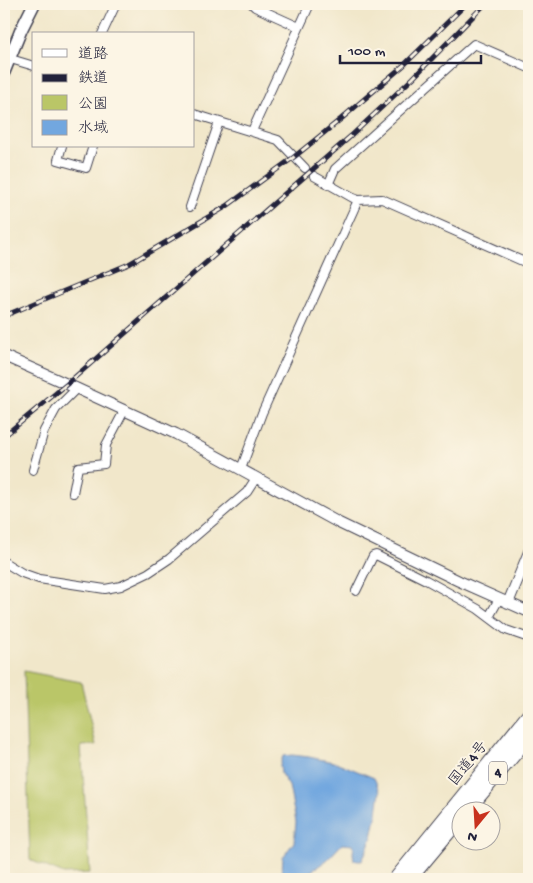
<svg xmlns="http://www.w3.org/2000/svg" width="533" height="883" font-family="'Gochi Hand','Klee One',sans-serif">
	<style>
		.green { fill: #bac667; stroke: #6e7451 }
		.water { fill: #72a7df; stroke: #4a648d }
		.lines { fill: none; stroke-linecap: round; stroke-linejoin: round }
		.minor-casing { stroke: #414050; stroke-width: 10 }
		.tertiary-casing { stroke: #414050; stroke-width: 12 }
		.secondary-casing { stroke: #414050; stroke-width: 14 }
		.trunk-casing { stroke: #414050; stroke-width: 16 }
		.minor { stroke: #fff; stroke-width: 8 }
		.tertiary { stroke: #fff; stroke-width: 10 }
		.secondary { stroke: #fff; stroke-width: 11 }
		.trunk { stroke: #fff; stroke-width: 14 }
		.rail-casing { stroke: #22223b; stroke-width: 5 }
		.rail { stroke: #fcf5e5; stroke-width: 3; stroke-dasharray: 9; stroke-linecap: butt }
		.labels { text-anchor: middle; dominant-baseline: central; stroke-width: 4; stroke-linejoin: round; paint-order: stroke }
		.shield { fill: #fcf5e5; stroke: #63616e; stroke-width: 1 }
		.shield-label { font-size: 14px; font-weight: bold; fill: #22223b }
		.street-label { font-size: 15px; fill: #22223b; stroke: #fcf5e5 }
	</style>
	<rect width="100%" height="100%" fill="#fcf5e5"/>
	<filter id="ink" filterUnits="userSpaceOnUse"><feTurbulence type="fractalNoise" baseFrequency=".02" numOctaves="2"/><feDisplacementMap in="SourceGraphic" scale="10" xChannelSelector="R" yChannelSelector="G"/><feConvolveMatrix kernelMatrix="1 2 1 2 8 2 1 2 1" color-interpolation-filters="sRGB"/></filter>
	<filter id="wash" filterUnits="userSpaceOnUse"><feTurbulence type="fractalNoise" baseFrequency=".0096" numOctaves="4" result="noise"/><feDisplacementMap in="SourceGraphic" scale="20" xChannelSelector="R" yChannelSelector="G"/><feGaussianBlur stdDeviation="1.12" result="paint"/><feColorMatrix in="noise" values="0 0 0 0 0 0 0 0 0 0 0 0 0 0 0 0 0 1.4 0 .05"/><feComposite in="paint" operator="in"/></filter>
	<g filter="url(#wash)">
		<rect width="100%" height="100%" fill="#f1e7ca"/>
		<path class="green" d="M24,671l57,11 15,63 -15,1 9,127 -26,1 -34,-14z"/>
		<path class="water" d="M292,755l17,2 29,6 36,15 6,13 -3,22 -5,24 -10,24 -8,-1 -1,-7 1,-8 -12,-1 -15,16 -17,12 -6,7h-19l-3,-8 1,-14 11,-15 2,-20 -7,-36 -8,-12 -1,-9 3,-9z"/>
	</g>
	<g filter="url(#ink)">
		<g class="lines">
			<defs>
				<path id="minor" d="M252,4l3,3 44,20
					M102,34l14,-30
					M4,57l30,9
					M194,114l84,26 27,28
					M252,131l58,-127
					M62,146l-4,14 28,8 7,-22
					M314,176l39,22 5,2 24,-1 147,65
					M328,185l7,-16 139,-125 55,24
					M190,207l29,-85
					M241,469l21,-56 96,-213
					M33,470l11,-39 12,-22 21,-21
					M73,493l5,-26 26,-3 2,-19 18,-34
					M4,562l18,11 17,6 66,10 16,-3 27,-13 21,-14 78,-67 9,-14
					M356,591l17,-35 3,-1 50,25 52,29 28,21 23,8
					M489,617l10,-18"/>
				<path id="tertiary" d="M4,356l63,28 109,50 163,89 120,58 70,31
					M508,603l21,-51"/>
				<path id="secondary" d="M4,72l17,-42 13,-26"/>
				<path id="trunk" d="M467,810l62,-74
					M396,879l133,-164
					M409,879l51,-61"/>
			</defs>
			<use href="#minor" class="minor-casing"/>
			<use href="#tertiary" class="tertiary-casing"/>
			<use href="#secondary" class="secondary-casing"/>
			<use href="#trunk" class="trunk-casing"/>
			<use href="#minor" class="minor"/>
			<use href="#tertiary" class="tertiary"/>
			<use href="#secondary" class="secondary"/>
			<use href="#trunk" class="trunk"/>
			<defs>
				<path id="rail" d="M4,316l125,-52 98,-58 67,-49 47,-38 63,-54 62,-61
					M4,436l63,-52 284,-248 62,-58 72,-74"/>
			</defs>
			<use href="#rail" class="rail-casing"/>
			<use href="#rail" class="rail"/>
		</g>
	</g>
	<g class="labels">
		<rect class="shield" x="489" y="761.5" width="18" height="23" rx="4"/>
		<g class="shield-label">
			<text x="498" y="773">4</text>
		</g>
		<g class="street-label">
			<text transform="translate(469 764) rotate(-51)">国道4号</text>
		</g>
	</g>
	<rect width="533" height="883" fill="none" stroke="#fcf5e5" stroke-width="20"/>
	<rect x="32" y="32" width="162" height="115" fill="#fcf5e5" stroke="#a5a1a1"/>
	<rect x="42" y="49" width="25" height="8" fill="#ffffff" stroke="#a5a1a1"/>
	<text x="78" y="58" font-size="15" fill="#22223b">道路</text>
	<rect x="42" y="74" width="25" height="8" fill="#22223b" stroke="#a5a1a1"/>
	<text x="78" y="82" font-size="15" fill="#22223b">鉄道</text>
	<rect x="42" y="95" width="25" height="15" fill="#bac667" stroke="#a5a1a1"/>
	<text x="78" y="108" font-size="15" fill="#22223b">公園</text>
	<rect x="42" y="120" width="25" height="15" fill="#72a7df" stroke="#a5a1a1"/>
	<text x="78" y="132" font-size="15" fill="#22223b">水域</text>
	<g transform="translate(476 826) rotate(198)"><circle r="24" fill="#fcf5e5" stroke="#a5a1a1"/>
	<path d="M0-4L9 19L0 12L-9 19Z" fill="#c8321e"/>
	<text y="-8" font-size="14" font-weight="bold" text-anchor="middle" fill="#22223b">N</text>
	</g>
	<path d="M340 55v8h141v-8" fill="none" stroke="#22223b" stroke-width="2.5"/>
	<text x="348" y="55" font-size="15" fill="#22223b" stroke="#fcf5e5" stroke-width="4" paint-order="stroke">100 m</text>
</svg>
